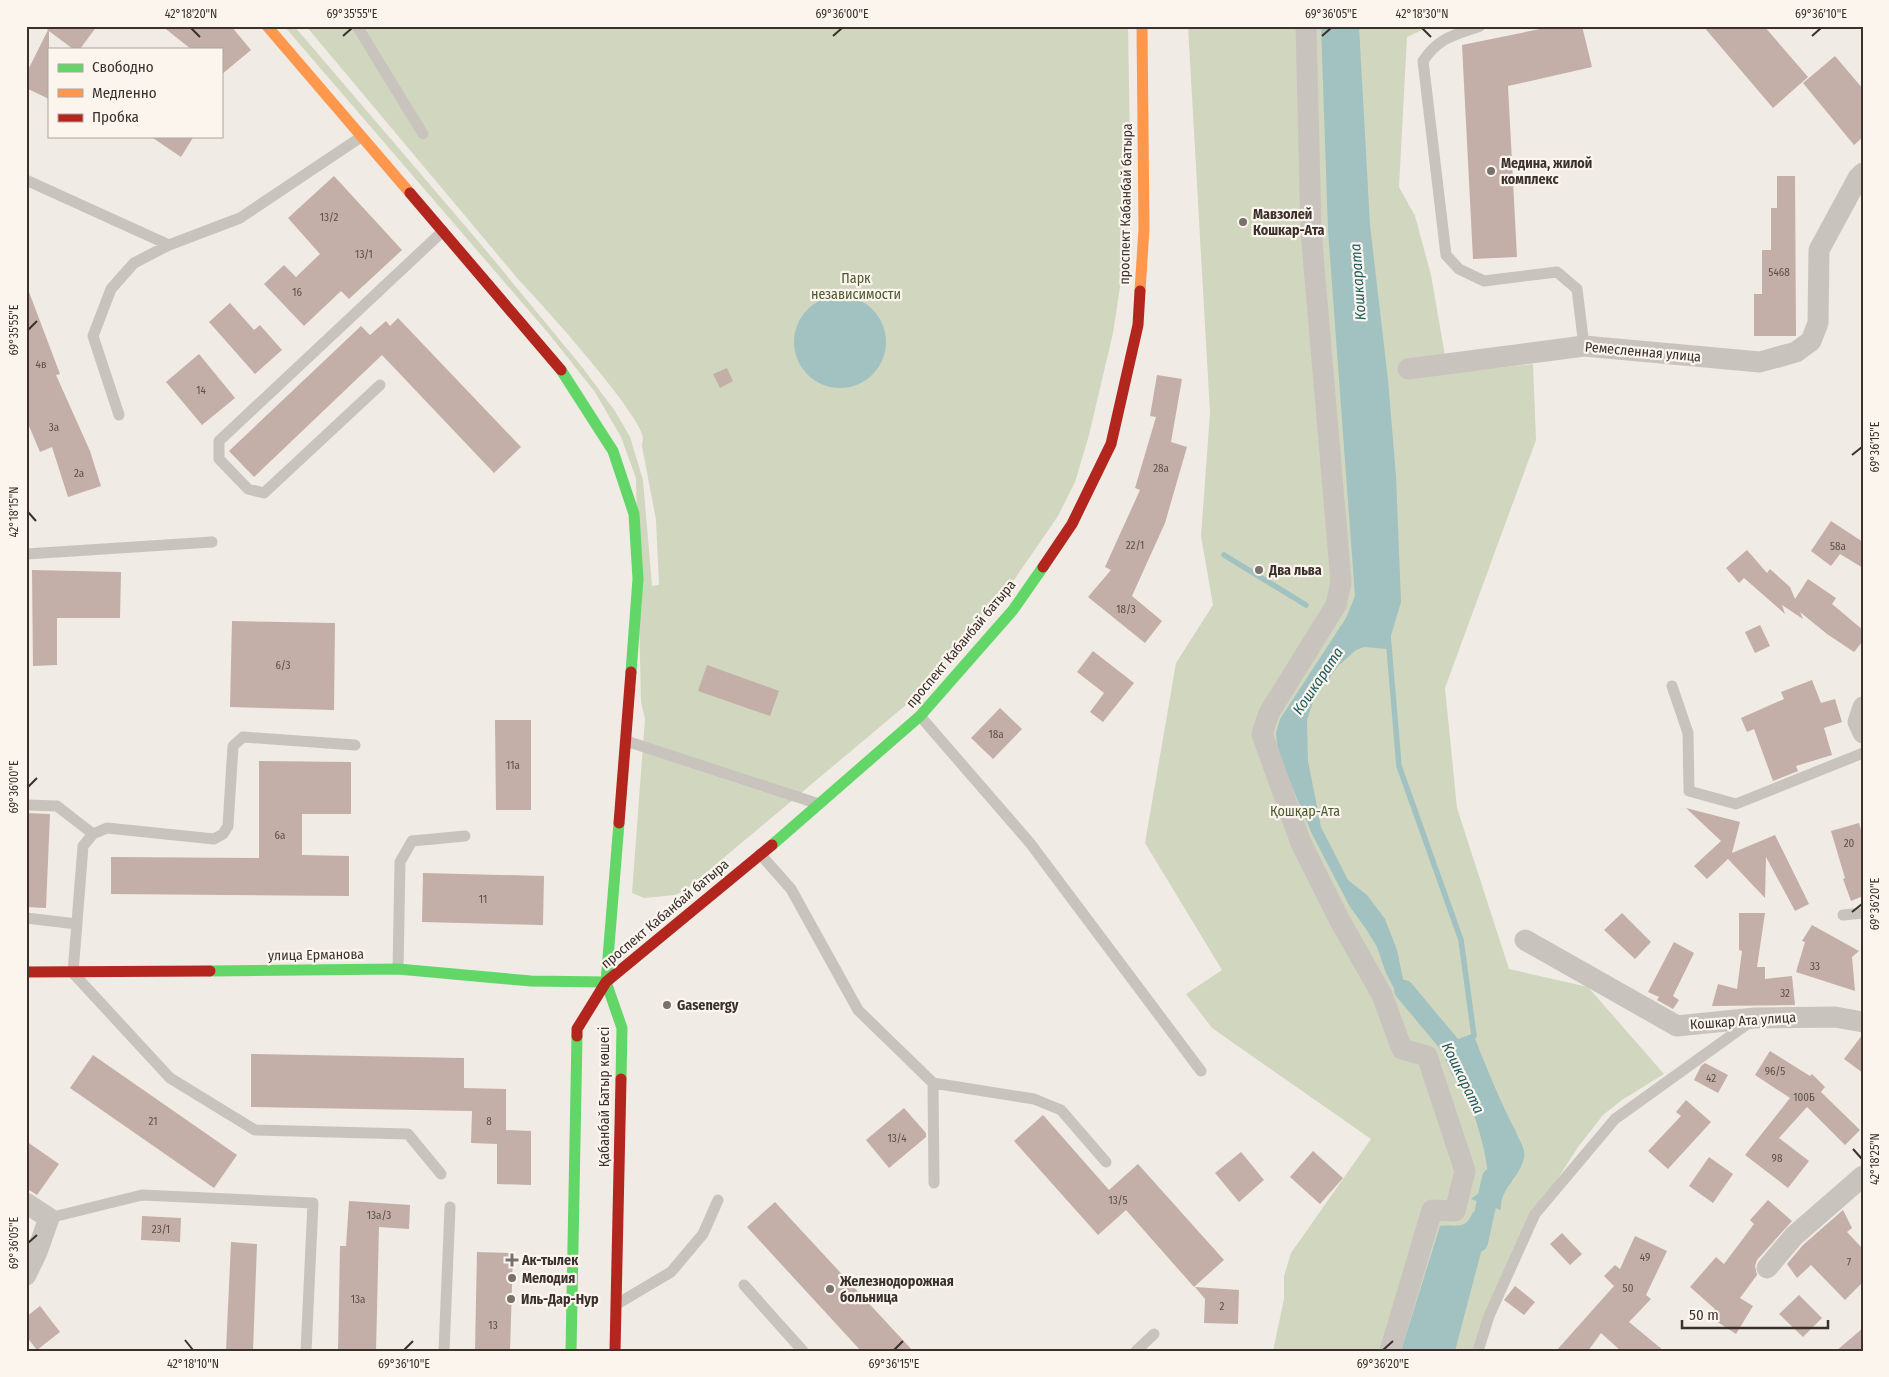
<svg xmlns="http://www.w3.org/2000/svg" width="1889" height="1377" font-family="'Fira Sans Condensed',sans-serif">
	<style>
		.green { fill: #d1d6bf }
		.water { fill: #a1c2c1 }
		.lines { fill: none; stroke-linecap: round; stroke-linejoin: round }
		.stream { stroke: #a1c2c1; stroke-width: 5.5 }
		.canal { stroke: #a1c2c1; stroke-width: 20 }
		.building { fill: #c3afa7 }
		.lane { stroke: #c9c3be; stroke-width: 11 }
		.street { stroke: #c9c3be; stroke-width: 21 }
		.fast { stroke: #63d668; stroke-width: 11 }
		.slow { stroke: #ff974d; stroke-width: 11 }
		.jam { stroke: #b3261e; stroke-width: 11 }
		.ticks { fill: none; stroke: #3b302b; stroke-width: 2 }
		.poi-dot { fill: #7a716c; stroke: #fbf5ee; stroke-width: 2 }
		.labels { text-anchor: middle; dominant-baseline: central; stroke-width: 4.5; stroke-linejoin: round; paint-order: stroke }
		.number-label { font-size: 11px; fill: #5d504a }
		.poi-label { font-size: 14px; font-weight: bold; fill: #3b302b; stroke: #fbf5ee; text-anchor: start }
		.street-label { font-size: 14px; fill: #3b302b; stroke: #fbf5ee }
		.park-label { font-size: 14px; fill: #4a5a2e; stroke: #fbf5ee }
		.water-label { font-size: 15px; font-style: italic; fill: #1f5a5e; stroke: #fbf5ee }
		.neatline { fill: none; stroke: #3b302b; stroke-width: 2 }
		.ticks-label { font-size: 12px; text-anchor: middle; fill: #3b302b }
	</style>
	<rect width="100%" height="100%" fill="#f0ebe5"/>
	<path class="green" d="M284,26h10l19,22 171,200 98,119 33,44 15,26 13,43 9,106 7,-1 -3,-65 -14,-74c0,-3 1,-5 1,-8 -2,-24 -103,-136 -125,-159l-212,-253h822l2,118 -4,95 -6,48 -7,46 -24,102 -14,47 -17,34 -44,64 -31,39 -64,75 -19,16 -216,181 -9,4 -31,3 -12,-5 13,-174 -4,-17 -5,-224 -15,-41 -26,-45 -46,-58z
		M1188,26h243l-24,11 -8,150 16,29 16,59 17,98 85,-9 3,76 -91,248 12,120 52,161 79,18 76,87 -42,26 -19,15 -25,32 -43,67 -57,137h-205l11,-52v-23l7,-23 80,-114 -159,-111 -26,-34 36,-24 -77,-127 31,-180 37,-58 -12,-69 9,-123z"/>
	<path class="water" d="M1321,26h38l11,199 18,155 8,96 5,126 -14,47 -23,-2 -8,3 -18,16 -24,33 -7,21 1,41 13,66 27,53 19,15 18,24 12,31 6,29 22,31 -13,1 -13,-13 -13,-25 -9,-26 -11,-18 -16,-22 -38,-73 -34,-81 -2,-20 4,-14 66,-101 9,-22 -27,-366z
		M794 342a46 46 0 1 1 92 0a46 46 0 1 1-92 0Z
		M1474,1036c13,33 26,65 42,96 3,8 10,17 8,26 -4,19 -25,32 -23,52l-30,-11c8,-6 14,-10 16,-20 5,-23 -28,-108 -37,-134z
		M1473,1212l17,6 -35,133h-54l39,-125c18,-2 25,5 33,-14z"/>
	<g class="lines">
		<path class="stream" d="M1224,555l82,50
			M1388,635l11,131 62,174 13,96 -24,9"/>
		<path class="canal" d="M1404,990l46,55 11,25
			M1478,1242l14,-64"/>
	</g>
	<path class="building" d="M42,26h55l-17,23h-7l-24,-18v68l-23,-11v-14l22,-44z
		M162,26h69l20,24 -30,25v-26h-30z
		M1555,26h27l10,41 -84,19 9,171 -44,2 -11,-214z
		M1703,26h61l44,51 -35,31z
		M1835,56l28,33v48l-9,8 -51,-62z
		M150,136h44l-13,21z
		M334,176l68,74 -53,49 -8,-8 -37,35 -40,-42 20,-19 12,12 24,-23 -32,-36z
		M1777,176h18l1,160h-42v-42h8v-44h9v-42h6z
		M26,292h3l31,82 -4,1 34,76 11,35 -33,11 -16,-50 -12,5 -14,-33z
		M230,303l24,27 6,-5 22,25 -27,24 -46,-52z
		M398,318l123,129 -27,26 -112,-118 -128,122 -25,-26 132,-125 9,9 16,-14 4,5z
		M199,354l36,44 -33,27 -36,-43z
		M727,368l6,13 -13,7 -7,-14z
		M1157,375l25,4 -11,63 16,5 -22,76 -33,73 30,25 -17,22 -57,-46 23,-27 -6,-3 35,-77 -5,-2 21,-71 -6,-1z
		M1831,521l32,21v26l-23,-14 -9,12 -20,-15z
		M1747,550l20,23 3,-4 20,18 5,12 13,-20 28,19 -4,6 31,26v11l-9,11 -27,-18 -27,-22 3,7 -21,-14 3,9 -41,-36 -5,5 -13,-15z
		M32,570l89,2 -1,46h-63v47l-24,1z
		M232,621l103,2 -1,87 -104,-3z
		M1760,625l10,21 -15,7 -10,-21z
		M1093,651l41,32 -31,39 -13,-10 14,-19 -27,-21z
		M707,665l72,26 -9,25 -72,-25z
		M1812,680l9,23 14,-4 7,23 -18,6 8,27 -36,11 2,5 -25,10 -19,-52 -7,3 -6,-14 43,-19 -3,-7z
		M1000,708l22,21 -29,30 -22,-21z
		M495,720h36v90h-35z
		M259,761l92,1v52h-49v41l47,1v40l-238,-2v-37l148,1z
		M1686,808l54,14 -8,31 43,-18 34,69 -14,7 -29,-54 -1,41 -37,-39 -21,20 -13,-13 27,-25z
		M26,813l24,1 -4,94 -20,-1z
		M1859,823l4,14v59l-12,5 -8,-22 2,-1 -14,-47z
		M423,873l121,3 -1,49 -121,-3z
		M1622,913l29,29 -16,17 -31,-29z
		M1739,913h26l-8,54h8v12l27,-3 3,29 -83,1 6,-22 19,5 5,-38 -3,-1z
		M1812,925l47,26 -7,6 3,34 -59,-19 9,-30 -3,-1z
		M1674,942l20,11 -21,43 6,4 -6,9 -16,-9 2,-3 -11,-5z
		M1863,1034v39l-19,-14z
		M1770,1051l40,25 2,-2 13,13 -4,5 39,38 -15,15 -38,-38 -28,31 30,23 -21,27 -43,-33 45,-57 -35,-23z
		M251,1054l213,4v30l42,1v41l25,1v54l-34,-1v-40l-26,-1 1,-32 -221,-4z
		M93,1055l144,100 -23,33 -144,-100z
		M1705,1063l23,12 -10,18 -24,-13 7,-14z
		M1686,1100l25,22 -43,47 -20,-18 33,-35 -5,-4z
		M904,1108l22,25v4l-37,31 -23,-28z
		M1043,1115l66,75 29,-26 86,96 -30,27 -68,-77 -28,25 -84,-94z
		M26,1141l33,23 -22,31 -11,-7z
		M1313,1151l30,27 -23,26 -30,-27z
		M1241,1152l23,28 -25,22 -24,-29z
		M1709,1157l24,17 -20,29 -24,-17z
		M1768,1200l24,21 -35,39 -2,6 2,9 -17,23 13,8 -17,28 -26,-17 5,-8 -25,-22 26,-30 8,7 30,-40 -4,-4z
		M349,1201l61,4 -1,24 -30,-2 -3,124h-38l2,-105h6z
		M775,1202l138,149h-52l-114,-124z
		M1843,1210l9,18 -5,4 16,17v33l-18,18 -34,-35 -14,13 -10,-14 16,-19z
		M142,1216l39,2 -1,24 -39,-2z
		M1562,1233l20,21 -12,11 -20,-21z
		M1635,1236l32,15 -21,44 5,4 -22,23 35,29h-43l-20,-18 -13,18h-32l58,-65 -10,-10 11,-11 5,4z
		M231,1242l26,2 -4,107h-27z
		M477,1252l36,1 -3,98h-35z
		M1515,1286l20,16 -11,13 -20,-15z
		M1195,1287l44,3 -1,34 -34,-1 1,-24z
		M1799,1295l23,23 -19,19 -24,-23z
		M40,1306l20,26 -23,18 -11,-14v-19z
		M1863,1328v23h-27z"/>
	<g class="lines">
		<path class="lane" d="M357,26l66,108
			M1480,26c-25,9 -41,11 -57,35l23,194 13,14 25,12 73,-9 20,17 7,57
			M26,180l143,65
			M380,385l-116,108 -16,-4 -29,-30v-18l224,-210
			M119,415l-26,-79 18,-47 23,-26 35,-18 71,-27 121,-81
			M26,554l186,-12
			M1672,686l16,47 1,58 47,13 127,-51
			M920,716l110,127 171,228
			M626,741l193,63
			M355,745l-112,-8 -10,9 -5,80 -5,8 -9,5 -107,-11 -14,6 -10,12 -10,127 97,105 85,52 153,4 33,40
			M26,805l31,1 36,28
			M760,854l31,35 67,121 75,73 1,100
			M1843,915l20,-2
			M26,918l51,6
			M398,969l2,-107 12,-21 53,-5
			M933,1083l101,16 27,11 45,52
			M49,1218l93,-23 171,8 -7,148
			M744,1285l59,66
			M617,1304l54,-32 32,-38 15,-34
			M444,1351l6,-144
			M1136,1351l18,-17
			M1478,1351l11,-35 46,-102 80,-95 135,-97"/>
		<path class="street" d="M1306,26l5,205 30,351 -5,23 -67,108 -7,21 39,109 38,76 43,76 20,54 25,7 38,115 -10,40 -23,-1 -42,141
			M1408,369l176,-23 176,16 36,-10 15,-11 7,-18 1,-73 39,-72 5,-5
			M1863,707l-5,15 5,11
			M1525,940l152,86 78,-8 80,-1 28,5
			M26,1203l23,15 -12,34 -11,23
			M1767,1268l27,-32 69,-60"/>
		<path class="fast" d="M561,370l52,81 21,63 4,65 -7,93
			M619,823l-13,159 16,46 -1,51
			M772,845l148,-129 93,-106 30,-43
			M210,971l188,-2 133,12 75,1
			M571,1351l6,-315"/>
		<path class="slow" d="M267,26l143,167
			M1140,291l4,-62 -2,-203"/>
		<path class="jam" d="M410,193l151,177
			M1043,567l29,-43 39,-80 27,-119 2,-34
			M619,823l12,-151
			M26,972l184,-1
			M577,1036v-7l29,-47 166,-137
			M615,1351l6,-272"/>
	</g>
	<path class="ticks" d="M191,28l9,9M1422,28l9,9M343,36l9,-8M833,36l9,-8M1322,36l9,-8M1812,36l9,-8M28,330l9,-9M1852,455l10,-8M28,512l8,9M28,787l9,-9M1852,912l10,-8M1853,1149l9,10M28,1243l9,-8M185,1340l8,10M404,1350l9,-9M894,1350l9,-9M1383,1350l10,-9"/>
	<g class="poi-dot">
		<circle cx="1491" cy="171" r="5"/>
		<circle cx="1243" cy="222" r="5"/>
		<circle cx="1259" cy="570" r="5"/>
		<circle cx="667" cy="1005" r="5"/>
		<path d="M509.5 1252.5h5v5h5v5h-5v5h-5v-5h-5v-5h5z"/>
		<circle cx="512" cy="1278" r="5"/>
		<circle cx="830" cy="1289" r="5"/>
		<circle cx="511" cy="1299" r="5"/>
	</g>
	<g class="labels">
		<g class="number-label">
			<text x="329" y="217">13/2</text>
			<text x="364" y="254">13/1</text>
			<text x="1779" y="272">5468</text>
			<text x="297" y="292">16</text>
			<text x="41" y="364">4в</text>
			<text x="201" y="390">14</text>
			<text x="54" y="427">3а</text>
			<text x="1161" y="468">28а</text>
			<text x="79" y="473">2а</text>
			<text x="1135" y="545">22/1</text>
			<text x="1838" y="546">58а</text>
			<text x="1126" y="609">18/3</text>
			<text x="283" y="665">6/3</text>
			<text x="996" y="734">18а</text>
			<text x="513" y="765">11а</text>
			<text x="280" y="835">6а</text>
			<text x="1849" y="843">20</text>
			<text x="483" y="899">11</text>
			<text x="1815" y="966">33</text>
			<text x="1785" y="993">32</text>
			<text x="1775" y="1071">96/5</text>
			<text x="1711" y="1078">42</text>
			<text x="1804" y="1097">100Б</text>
			<text x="153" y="1121">21</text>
			<text x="489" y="1121">8</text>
			<text x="897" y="1138">13/4</text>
			<text x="1777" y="1158">98</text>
			<text x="1118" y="1200">13/5</text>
			<text x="379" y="1215">13а/3</text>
			<text x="161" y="1229">23/1</text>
			<text x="1645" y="1257">49</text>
			<text x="1849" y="1262">7</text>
			<text x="1628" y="1288">50</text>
			<text x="358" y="1299">13а</text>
			<text x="1222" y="1306">2</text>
			<text x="493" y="1325">13</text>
		</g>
		<g class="poi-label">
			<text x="1501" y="163">Медина, жилой<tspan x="1501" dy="16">комплекс</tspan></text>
			<text x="1253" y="214">Мавзолей<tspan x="1253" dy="16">Кошкар-Ата</tspan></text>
			<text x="1269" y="570">Два льва</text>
			<text x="677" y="1005">Gasenergy</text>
			<text x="522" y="1260">Ак-тылек</text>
			<text x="522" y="1278">Мелодия</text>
			<text x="840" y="1281">Железнодорожная<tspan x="840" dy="16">больница</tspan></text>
			<text x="521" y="1299">Иль-Дар-Нур</text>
		</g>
		<g class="street-label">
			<text transform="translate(1126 204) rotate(-89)">проспект Кабанбай батыра</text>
			<text transform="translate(1643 352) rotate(5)">Ремесленная улица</text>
			<text transform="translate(961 644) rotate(-50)">проспект Кабанбай батыра</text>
			<text transform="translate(665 914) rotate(-40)">проспект Кабанбай батыра</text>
			<text transform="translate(316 955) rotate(-1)">улица Ерманова</text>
			<text transform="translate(1743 1021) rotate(-4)">Кошкар Ата улица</text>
			<text transform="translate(604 1097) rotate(-90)">Қабанбай Батыр көшесі</text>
		</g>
		<g class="park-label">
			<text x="856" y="278">Парк<tspan x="856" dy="16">независимости</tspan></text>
			<text x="1305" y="811">Қошқар-Ата</text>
		</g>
		<g class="water-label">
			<text transform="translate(1358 282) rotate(-94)">Кошкарата</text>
			<text transform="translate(1318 681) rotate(-56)">Кошкарата</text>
			<text transform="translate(1463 1078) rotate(64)">Кошкарата</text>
		</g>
	</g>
	<rect width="1889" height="1377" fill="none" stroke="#fbf5ee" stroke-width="55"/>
	<rect x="48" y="48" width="175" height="90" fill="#fbf5ee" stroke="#aea6a0"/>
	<rect x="58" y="64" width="25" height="8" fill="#63d668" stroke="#aea6a0"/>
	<text x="92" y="72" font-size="15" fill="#3b302b">Свободно</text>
	<rect x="58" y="89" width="25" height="8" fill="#ff974d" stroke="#aea6a0"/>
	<text x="92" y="98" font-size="15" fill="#3b302b">Медленно</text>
	<rect x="58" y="114" width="25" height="8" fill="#b3261e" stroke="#aea6a0"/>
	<text x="92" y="122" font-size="15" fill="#3b302b">Пробка</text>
	<path d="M1682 1320v8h146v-8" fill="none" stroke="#3b302b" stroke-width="2.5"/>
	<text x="1689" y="1320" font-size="15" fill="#3b302b" stroke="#fbf5ee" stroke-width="4" paint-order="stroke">50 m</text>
	<rect x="28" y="28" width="1834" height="1322" class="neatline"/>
	<g class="ticks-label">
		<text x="191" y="18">42°18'20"N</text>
		<text x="352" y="18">69°35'55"E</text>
		<text x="842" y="18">69°36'00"E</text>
		<text x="1331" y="18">69°36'05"E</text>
		<text x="1422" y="18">42°18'30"N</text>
		<text x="1821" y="18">69°36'10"E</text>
		<text transform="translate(14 330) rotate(-90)" y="4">69°35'55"E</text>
		<text transform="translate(1875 447) rotate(-90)" y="4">69°36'15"E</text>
		<text transform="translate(14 512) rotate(-90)" y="4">42°18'15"N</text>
		<text transform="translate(14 787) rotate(-90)" y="4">69°36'00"E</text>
		<text transform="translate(1875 904) rotate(-90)" y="4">69°36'20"E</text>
		<text transform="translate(1875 1159) rotate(-90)" y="4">42°18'25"N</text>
		<text transform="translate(14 1243) rotate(-90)" y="4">69°36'05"E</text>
		<text x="193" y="1368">42°18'10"N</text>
		<text x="404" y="1368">69°36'10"E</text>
		<text x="894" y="1368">69°36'15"E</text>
		<text x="1383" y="1368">69°36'20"E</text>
	</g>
</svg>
